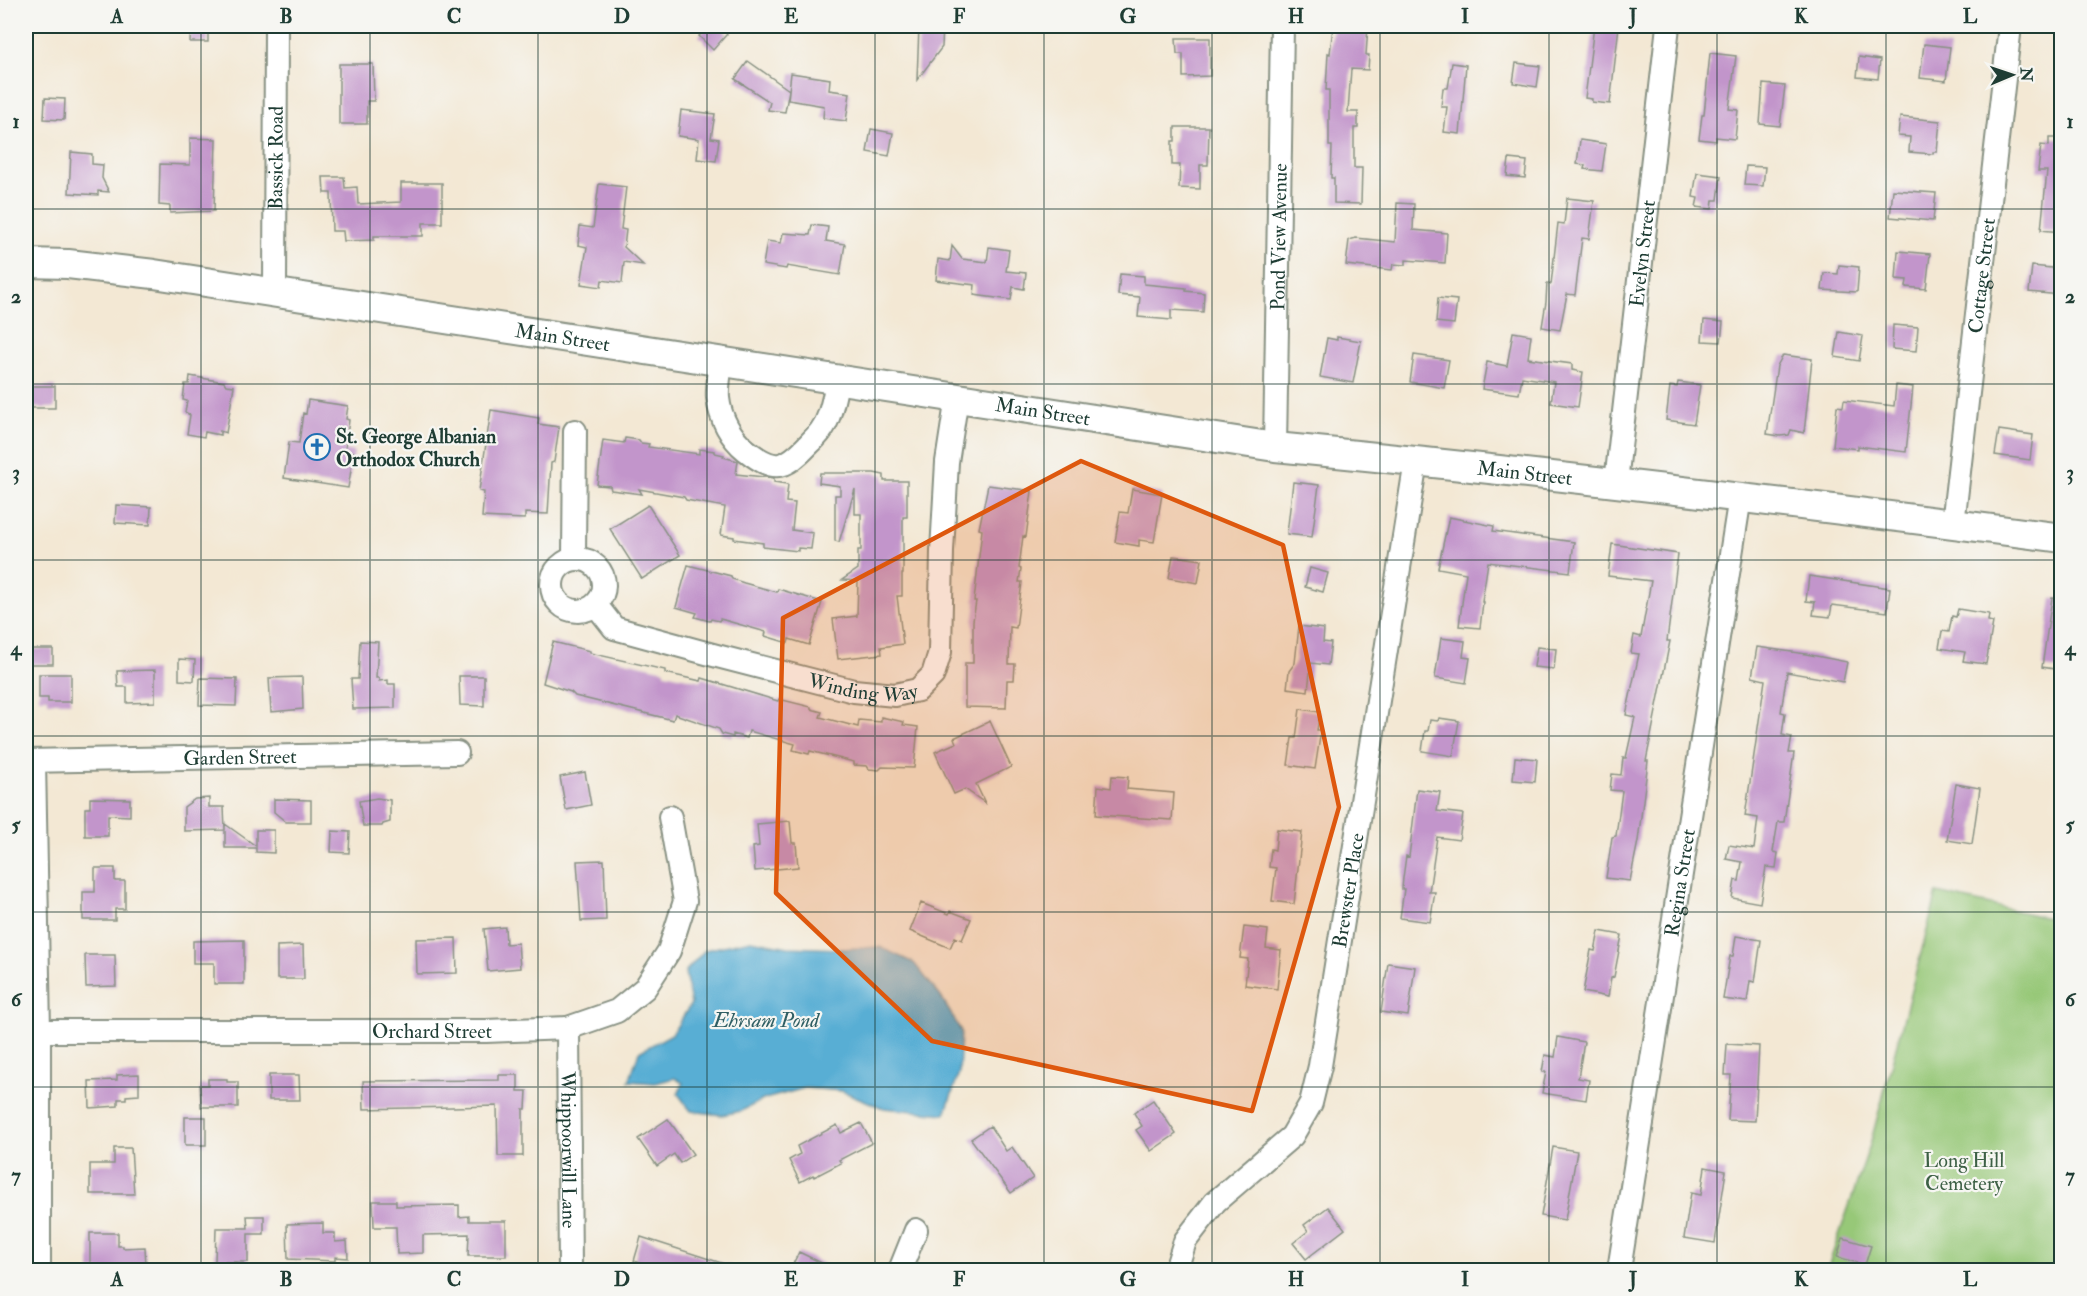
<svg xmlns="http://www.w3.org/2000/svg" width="2087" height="1296" font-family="'IM FELL Double Pica',serif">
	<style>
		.green { fill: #97c878; stroke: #5b8256; stroke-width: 1.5 }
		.water { fill: #58aed4; stroke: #3c7684; stroke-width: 1.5 }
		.building { fill: #c295cb }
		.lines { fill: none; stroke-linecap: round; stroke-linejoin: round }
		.minor-casing { stroke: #899284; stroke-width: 26 }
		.major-casing { stroke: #899284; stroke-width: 32 }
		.minor { stroke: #fff; stroke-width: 22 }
		.major { stroke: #fff; stroke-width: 28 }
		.marked { fill: #de580e; fill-opacity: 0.2; stroke: #de580e; stroke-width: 4.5; stroke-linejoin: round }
		.grid { fill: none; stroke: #1f3d34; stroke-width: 1.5; stroke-opacity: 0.55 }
		.labels { text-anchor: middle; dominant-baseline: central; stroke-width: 4.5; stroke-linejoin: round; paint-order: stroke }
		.street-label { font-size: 20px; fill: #1f3d34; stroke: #f6f6f2 }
		.poi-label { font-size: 20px; font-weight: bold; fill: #1f3d34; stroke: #f6f6f2; text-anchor: start }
		.park-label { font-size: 20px; fill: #3d6045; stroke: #f6f6f2 }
		.water-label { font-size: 21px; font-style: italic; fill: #305f64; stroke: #f6f6f2 }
		.neatline { fill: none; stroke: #1f3d34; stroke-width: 2 }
		.grid-label { font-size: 20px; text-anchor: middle; font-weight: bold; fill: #1f3d34 }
	</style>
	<rect width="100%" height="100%" fill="#f6f6f2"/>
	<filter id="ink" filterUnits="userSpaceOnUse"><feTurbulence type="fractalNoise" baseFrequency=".0167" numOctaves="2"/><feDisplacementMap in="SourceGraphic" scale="12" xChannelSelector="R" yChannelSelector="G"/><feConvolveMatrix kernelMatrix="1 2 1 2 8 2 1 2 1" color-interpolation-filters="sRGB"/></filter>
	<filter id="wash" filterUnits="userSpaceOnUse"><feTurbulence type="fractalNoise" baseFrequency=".008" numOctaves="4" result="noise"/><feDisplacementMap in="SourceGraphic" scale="24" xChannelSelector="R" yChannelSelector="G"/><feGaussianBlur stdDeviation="1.35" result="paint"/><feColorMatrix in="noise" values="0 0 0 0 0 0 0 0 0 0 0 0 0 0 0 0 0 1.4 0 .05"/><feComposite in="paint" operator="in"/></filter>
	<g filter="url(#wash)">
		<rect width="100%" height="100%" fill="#f3e8d4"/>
		<path class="green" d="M1937,893l124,28v349h-234l43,-125z"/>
		<path class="water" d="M751,940l37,7 52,2 40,-2 34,16 27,34 20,34 -2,42 -14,41 -62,-6 -41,-17 -37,-3 -40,11 -24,12 -19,4 -31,-4 -13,-17 5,-11 -8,-5 -20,5 -26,-2 10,-29 33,-18 19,-30 -6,-32 20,-22z"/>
		<g id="blocks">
			<path class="building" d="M191,26h17v16h-18z
				M708,26h13l6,8 -14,16 -14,-14z
				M919,26h24l-1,21 -25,33z
				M1333,26h35l-2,29h3l-1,15 -17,-1 -3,43h10v16h-4v40h8l-1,36 -27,-1v-25h-3l1,-32h-3v-56h-3l2,-37 2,1z
				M1594,26h25l-9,78 -18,-2v-3l-7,-1z
				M1176,38h34v38l-27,1v-23h-6z
				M1924,44l26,3 -4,34 -26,-3z
				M1710,53l26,3 -7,53 9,1 -3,29 -19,-2v4l-17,-2 3,-24h2z
				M1859,57l21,3 -2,19 -21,-2z
				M748,61l41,29 -4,22 -17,-2 2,-8 -35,-23z
				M1452,63l14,2 -6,69 -16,-2 3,-25h-6l2,-19h5z
				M1516,63l24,3 -3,21 -24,-4z
				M339,64h34l1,37h-7v23h-28z
				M791,73l39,6 -1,11 21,3 -4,28 -23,-3 1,-12 -36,-6z
				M1763,84l22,2 -5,40 -20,-2z
				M45,98l20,1 -1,21 -20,-1z
				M681,110l34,4 -4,24 8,1 -3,22 -19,-2 2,-20 -21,-3z
				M1900,117l40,4 -3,31h-4v2l-24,-2 1,-15 -12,-1z
				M1175,127h34l-1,38h-8v24l-21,-1 1,-23h-8v-24h3z
				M871,129l22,4 -4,23 -22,-4z
				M190,138l26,1 -2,72 -44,2v-7l-11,-1 1,-41 30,1z
				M2049,138h12v94l-20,-2 6,-59h-9l3,-26 8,1z
				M1580,140l26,4 -4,27 -18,-2 1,-4 -8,-1z
				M71,152l21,2v10l11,1 -1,13 7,14 -11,-1v4l-29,-2z
				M1509,159l18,2 -2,17 -18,-2z
				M1746,166l19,1 -2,19 -19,-1z
				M1697,173l24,3 -3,24h-5l-1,9 -16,-2 2,-9 -5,-1z
				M323,177h21l1,11 12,-1 1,17 43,-2v-19h41v40h-19v13h-49v4l-30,1 -1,-10h-11l-1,-38h-7z
				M599,184l27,3 -5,42 5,1 -2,17 19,18 -19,-3 -2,21 -20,-3 -1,7 -20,-3 6,-37 -9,-2 2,-19 13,2z
				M1893,190l43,3 -3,28 -43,-4z
				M1567,198l27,3 -5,38 -7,-1 -7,57 -8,-1 -7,36 -18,-3 4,-25 1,-19 4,1 7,-61 6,1z
				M1397,203l17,1 -1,26 34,3 -2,30 -39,-3v5l-13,-1 -1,6 -46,-5 3,-25 7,-2 39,4z
				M812,225l16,2 -2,14 19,3 -5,31 -53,-9 -1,3 -23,-4 4,-24 14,2 2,-10 27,2z
				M952,246l10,13 25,3 2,-15 20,3 -3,21 20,2 -2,16 -11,-2 -2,13 -37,-5 1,-10 -39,-5 2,-21 12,2z
				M1898,251l32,3 -4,35 -20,-2 1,-7 -11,-1z
				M1839,265l20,2 -2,25 -35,-2 2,-17 14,1z
				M2032,266l29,3v26l-32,-3z
				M1120,274l24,2v8l42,4v3l18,2 -1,19 -32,-2v10l-33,-3 2,-20 -22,-2z
				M1438,298l19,2 -3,24 -18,-2z
				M1704,320l19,2 -2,20 -19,-1z
				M1893,325l25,2 -2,24 -24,-2z
				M1513,332l18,3 -3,23 44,6v6l11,2 -5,35 -27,-4 3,-21 -32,-5 -3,17 -37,-5 5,-27 20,4z
				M1839,332l24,4 -4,25 -24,-4z
				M1337,337l24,4 -8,42 -33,-6 7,-39 10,2z
				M1414,355l35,5 -5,28 -34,-6z
				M1783,355l29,4 -8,74 -13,-3 -2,5 -9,1 -13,-2 10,-68z
				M190,376l34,6 2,3 8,1 -8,47 -6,-2v4l-15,-3 -1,5 -17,-3 3,-19 -5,-3 2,-11 -4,-1 2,-16h4z
				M1678,382l22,3 -6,39 -28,-4 4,-34 7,1z
				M1896,385l17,2 -7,65 -48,-6v3l-25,-3 4,-40 6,1 1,-7 50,6z
				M26,386h29v22h-29z
				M308,400l40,6 -2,13 3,1 -4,30 9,2 -6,36 -64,-10 5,-36 10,1 4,-30 3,1z
				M491,410l48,8 -1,6 21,3 -5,35 -3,1 -3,51 -23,-1v6l-43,-2 2,-25 -5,-1z
				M1999,430l34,5 -3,25 -35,-5z
				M625,438l14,2 2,3 8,1 -1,3 51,7v-5l16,2v2l9,2 -1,2 15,4 -2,13 38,4v4l14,2 -2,18 9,1 -3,27 21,3 -2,16 -13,-1v3l-35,-4v-4l-29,-4v-2l-13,-2 4,-28 -39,-7 -2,-3 -45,-8 3,5 -31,-4 -1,-4 -13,-1 6,-45 21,3z
				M820,473h54l10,2v6h23v36h-4v57h-1v22h-5l6,48 -22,3 1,7 -44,5 -5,-40 24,-3 1,-35 -16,-1 16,-11v-19h3v-36h-6v-25l-16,53 -4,-1v-46h5v-9l-21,-3z
				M1293,482l26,3 -7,52 -25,-3z
				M988,485l44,6 -6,46 -3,-1 -4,32 2,1 -2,13h3l-6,46 -6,-1 -1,37h6l-1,16h-7l-1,28 -41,-1v-44h8v-42l3,-20h-2l8,-71 -3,-1z
				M1132,489l30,5 -8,48 -15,-2v6l-24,-4 5,-30 8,1z
				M116,505l35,2 -1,18 -35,-2z
				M648,505l32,50 -38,24 -32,-50z
				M1449,517l45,9 -1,5 81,11 -4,30 -82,-10 -6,40h1l-3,26 -21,-2 7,-53 -28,-5z
				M1612,544l66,10 -11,87h3l-24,120h2l-10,80 -8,40 -24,-3 6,-41 4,-1 1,-8 5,-37 -12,-1 2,-16 9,1 2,-17h3l9,-41 -9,-2 13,-61 -8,-1 3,-18 7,2 10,-56 -43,-5z
				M1173,556l29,4 -4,23 -29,-5z
				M688,565l43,11 1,3 12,4 33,9 1,-3 44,13 -13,43 -20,-6 -1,4 -23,-7 1,-4 -28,-8 -18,-5 -1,2 -8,-2 -1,2 -15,-4 2,-4 -21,-6z
				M1310,568l18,5 -5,19 -18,-5z
				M1809,576l81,12 -3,24 -55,-7 -2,12 -17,-2 2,-13 -9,-1z
				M2052,598l9,1v71l-19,-3z
				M1958,609l31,5 -1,7 5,1 -7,42 -23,-3 2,-9 -26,-4 3,-17 7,1 3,-16 4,1z
				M1299,626l25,3 -1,13 8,1 -3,22 -17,-2 -3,28 -21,-3 2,-17 6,-8z
				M1441,638l24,3 -2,16 7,1 -4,25 -31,-5z
				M360,641l18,1 -2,36h3v3l9,-1v4h7v24l-42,1 -2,-30h7z
				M553,642l37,9v2l75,17v3l36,8 1,-3 76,23 1,-2 32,8v2l11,3 -2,5 38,10 1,-7 22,2v-5l23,5 -1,3 15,2 -4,41 -32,-1 -3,3 -10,-1 -2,-3 -13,-1v-3l-44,-11 -1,3 -16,-4 2,-6 -46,-13 -2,7 -14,-4v3l-11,-3 -3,-5 -44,-15 -2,6 -98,-24 -4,-4 -28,-9z
				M1537,647l19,2 -2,20 -20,-2z
				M1757,647l49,7 41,8 -4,20 -56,-10 -6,40 4,1 -3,22 10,2 -3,16h5l-10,69h-6l-5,30 5,1 -2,15 -10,-1 -6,36 -28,-5 3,-18 4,1 3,-19 -16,-3 3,-14 25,4 4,-31 -13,-2 20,-136 -13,-3z
				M26,649h27v15h-27z
				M179,659l16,1 -1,21 -15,-1z
				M155,670v32l-28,1v-16h-9l-1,-16z
				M39,674h32v28h-23v-4h-9z
				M459,676h25v30l-24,-1z
				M302,677l1,32 -32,3 -2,-34z
				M200,678l37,1 -1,27 -37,-1z
				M1300,709l20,3 -3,18h4l-6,39 -27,-4 4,-27h4z
				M1439,718l20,3 -6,35 -31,-5 3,-20h3l2,-11 8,1z
				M990,721l21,46 -35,17 9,19 -20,-14 -11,5 -19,-42 21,-9 -2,-5z
				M1515,757l22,2 -2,23 -22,-2z
				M585,772l6,33 -25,5 -6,-33z
				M1112,776l16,1 -1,12 47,4 -2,27 -76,-5 2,-29 13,2z
				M1956,784l24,4 -8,56 -25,-4z
				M1417,789l23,3 -3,19 26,3 -4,26 -22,-3 -8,55h6l-5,30 -30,-4 4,-29h-2l1,-11 3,-22 3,1z
				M90,798l40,1v17l-22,-1v21h-23v-28h5z
				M209,798v9h15l1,23 -41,1v-24l11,-8z
				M377,798l13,2v22l-7,2 -1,2h-19l-4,-25z
				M274,799l37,1v22h-25l-12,-10z
				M790,821l2,22h4l2,24 -43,4 -2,-24 6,-1 -2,-22z
				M225,824l31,22v-16h18v23l-18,-1v-4h-31z
				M1277,829l25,3 -8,72 -22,-3 4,-33 -7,-1 2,-18 4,1z
				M332,831l18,1 -1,21 -18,-1z
				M604,860l2,60 -25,1 -4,-60z
				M95,868h20v13h10v28h-10v11h-32v-28h12z
				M921,903l28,11 1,-3 21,8 -9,21 -7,-3 -5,11 -40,-17z
				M505,927l1,17 12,-1 2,25 -32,3 -4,-42z
				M1244,927l24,3 -2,18 15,2 -4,39 -32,-4 3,-26 -8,-1z
				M1599,931l23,4 -8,42 -3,1 -3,19 -25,-5 8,-42 4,1z
				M1736,936l25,4 -6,42 -5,-1 -3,21 -24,-3 7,-43h3z
				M456,938l1,35 -40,1 -1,-35z
				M244,940v44h-30v-21h-21v-22z
				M303,945l1,34h-27v-33z
				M85,955h30l1,31 -30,1z
				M1388,963l27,4 -7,49 -27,-4z
				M1558,1037l26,5 -6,36 11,2 -3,20 -44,-7 4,-21h-4l3,-17 10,2z
				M1727,1044l32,2 -4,75 -27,-1 3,-45h-6z
				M139,1074v21l-13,1v3h-8v7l-28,2 -1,-27 28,-1v-5z
				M269,1075h30l1,25h-31z
				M499,1075h19v16h9l-1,18h-3v47h-25l-1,-50 -133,3 -1,-28 136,-1z
				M208,1079h19v3h11v25h-37l-1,-22h8z
				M1153,1100l23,34 -25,17 -15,-21 6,-4 -8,-13z
				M185,1117h21v28h-21z
				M668,1119l25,35 -13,9 -6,-9 -17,12 -19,-27z
				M861,1123l11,20 -33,17 2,3 -27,14 -1,-2 -13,7 -11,-22 11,-6 -3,-8 40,-21 4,8z
				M990,1126l16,25 6,-4 21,31 -22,15 -40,-54z
				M1553,1147l24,4 -12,69 -24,-4z
				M114,1148h17l3,46h-44v-30h24z
				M1705,1167l21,4 -11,72 -31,-5 7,-45 10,2z
				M373,1201h23v5l63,-1v12l10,-1v5h37v35h-38l1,-22 -46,1v18l-26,1 -1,-27h-22z
				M1328,1207l17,22 -39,30 -13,-16 15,-12 -4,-6z
				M247,1216h17v18h-16v28h-33l1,-34h32z
				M323,1223v10h12v9l12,-1 1,17 -13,-1v4l-47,-2 -1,-35z
				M90,1233h28v13h5v2l22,-1 1,19 -28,1v3h-28z
				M641,1237l93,30v3h-88l2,-5 -14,-4z
				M1843,1238l28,8 -6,19 -28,-8z
				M799,1252l37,18h-46z"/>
		</g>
	</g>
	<g filter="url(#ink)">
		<use href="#blocks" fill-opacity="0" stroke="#899284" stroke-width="1.5"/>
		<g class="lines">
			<defs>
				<g id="minor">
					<path id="s1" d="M275,292l1,-266"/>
					<path d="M721,361c-1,12 -4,26 -3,37 2,20 13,40 28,52 28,22 38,20 62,-5 9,-9 17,-17 21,-30 4,-11 6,-24 9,-36"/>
					<path id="s2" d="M1275,447l7,-421"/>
					<path id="s3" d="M1616,482l52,-456"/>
					<path id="s4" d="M1953,524l57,-498"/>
					<path d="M574,558l1,-127"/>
					<circle cx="578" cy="585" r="26"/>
					<path id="s5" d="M596,605l18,23 103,28 137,35 41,4 23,-5 15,-15 7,-23 2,-101 5,-89 10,-65"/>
					<path id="s6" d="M26,761l431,-8"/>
					<path d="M34,761l5,270v239"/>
					<path id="s7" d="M568,1028l2,242"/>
					<path id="s8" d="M26,1031h460l82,-3 49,-17 28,-23 24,-37 16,-50 -15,-84"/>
					<path d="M900,1270l16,-40"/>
					<path id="s9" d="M1176,1270l9,-29 30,-39 77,-66 19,-33 9,-37 96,-605"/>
					<path id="s10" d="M1619,1270l121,-773"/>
				</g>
				<g id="major">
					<path id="s11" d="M26,263l42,1 86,10 1121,173c263,25 525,57 787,91"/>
				</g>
			</defs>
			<use href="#minor" class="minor-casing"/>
			<use href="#major" class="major-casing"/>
			<use href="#minor" class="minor"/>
			<use href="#major" class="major"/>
		</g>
	</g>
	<path class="marked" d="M1081,461l202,84 56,262 -87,304 -320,-70 -156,-148 7,-275z"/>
	<path class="grid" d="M201,26v1244M370,26v1244M538,26v1244M707,26v1244M875,26v1244M1044,26v1244M1212,26v1244M1380,26v1244M1549,26v1244M1717,26v1244M1886,26v1244M26,209h2036M26,384h2036M26,560h2036M26,736h2036M26,912h2036M26,1087h2036"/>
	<defs>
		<symbol id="church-ring" viewBox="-11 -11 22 22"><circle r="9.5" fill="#f6f6f2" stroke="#1f6fb2" stroke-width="1.5"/><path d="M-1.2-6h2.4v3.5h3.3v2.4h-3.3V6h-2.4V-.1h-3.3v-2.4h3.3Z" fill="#1f6fb2"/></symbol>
	</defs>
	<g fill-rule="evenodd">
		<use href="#church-ring" x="302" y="432" width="30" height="30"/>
	</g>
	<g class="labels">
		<g class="street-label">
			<text stroke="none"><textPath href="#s1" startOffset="134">Bassick Road</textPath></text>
			<text stroke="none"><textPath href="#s2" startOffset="210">Pond View Avenue</textPath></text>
			<text stroke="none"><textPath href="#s3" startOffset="230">Evelyn Street</textPath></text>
			<text stroke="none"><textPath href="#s4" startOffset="250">Cottage Street</textPath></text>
			<text stroke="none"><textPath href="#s11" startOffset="542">Main Street</textPath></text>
			<text stroke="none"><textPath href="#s11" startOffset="1028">Main Street</textPath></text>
			<text stroke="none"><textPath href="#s11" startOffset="1514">Main Street</textPath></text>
			<text stroke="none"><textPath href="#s5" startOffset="286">Winding Way</textPath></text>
			<text stroke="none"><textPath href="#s6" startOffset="214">Garden Street</textPath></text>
			<text stroke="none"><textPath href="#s10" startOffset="392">Regina Street</textPath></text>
			<text stroke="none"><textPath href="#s9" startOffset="435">Brewster Place</textPath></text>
			<text stroke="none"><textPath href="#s8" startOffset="406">Orchard Street</textPath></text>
			<text stroke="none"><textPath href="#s7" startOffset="122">Whippoorwill Lane</textPath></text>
		</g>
		<g class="poi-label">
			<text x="336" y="436">St. George Albanian<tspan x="336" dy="23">Orthodox Church</tspan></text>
		</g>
		<g class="park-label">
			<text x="1964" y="1160">Long Hill<tspan x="1964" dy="23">Cemetery</tspan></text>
		</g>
		<g class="water-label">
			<text x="766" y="1020">Ehrsam Pond</text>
		</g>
	</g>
	<rect width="2087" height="1296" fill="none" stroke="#f6f6f2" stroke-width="66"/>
	<g transform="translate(2012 75) rotate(88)" stroke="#f6f6f2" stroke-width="4.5" paint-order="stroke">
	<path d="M0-4.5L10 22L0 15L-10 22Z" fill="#1f3d34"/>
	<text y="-9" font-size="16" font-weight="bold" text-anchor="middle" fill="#1f3d34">N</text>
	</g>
	<rect x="33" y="33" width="2021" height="1230" class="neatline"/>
	<g class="grid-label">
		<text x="117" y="23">A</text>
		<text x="286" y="23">B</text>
		<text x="454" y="23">C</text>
		<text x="622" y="23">D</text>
		<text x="791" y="23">E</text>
		<text x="959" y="23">F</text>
		<text x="1128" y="23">G</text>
		<text x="1296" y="23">H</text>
		<text x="1465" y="23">I</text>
		<text x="1633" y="23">J</text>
		<text x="1801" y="23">K</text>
		<text x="1970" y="23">L</text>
		<text x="16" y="128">1</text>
		<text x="2070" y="128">1</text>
		<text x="16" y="303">2</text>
		<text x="2070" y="303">2</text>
		<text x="16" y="479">3</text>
		<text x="2070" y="479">3</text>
		<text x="16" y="655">4</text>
		<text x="2070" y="655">4</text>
		<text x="16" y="831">5</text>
		<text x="2070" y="831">5</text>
		<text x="16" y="1006">6</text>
		<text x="2070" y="1006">6</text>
		<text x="16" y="1182">7</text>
		<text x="2070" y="1182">7</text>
		<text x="117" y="1286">A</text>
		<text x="286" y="1286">B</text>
		<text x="454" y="1286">C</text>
		<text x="622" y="1286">D</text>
		<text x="791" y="1286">E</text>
		<text x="959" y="1286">F</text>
		<text x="1128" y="1286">G</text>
		<text x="1296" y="1286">H</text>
		<text x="1465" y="1286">I</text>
		<text x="1633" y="1286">J</text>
		<text x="1801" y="1286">K</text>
		<text x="1970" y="1286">L</text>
	</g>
</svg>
